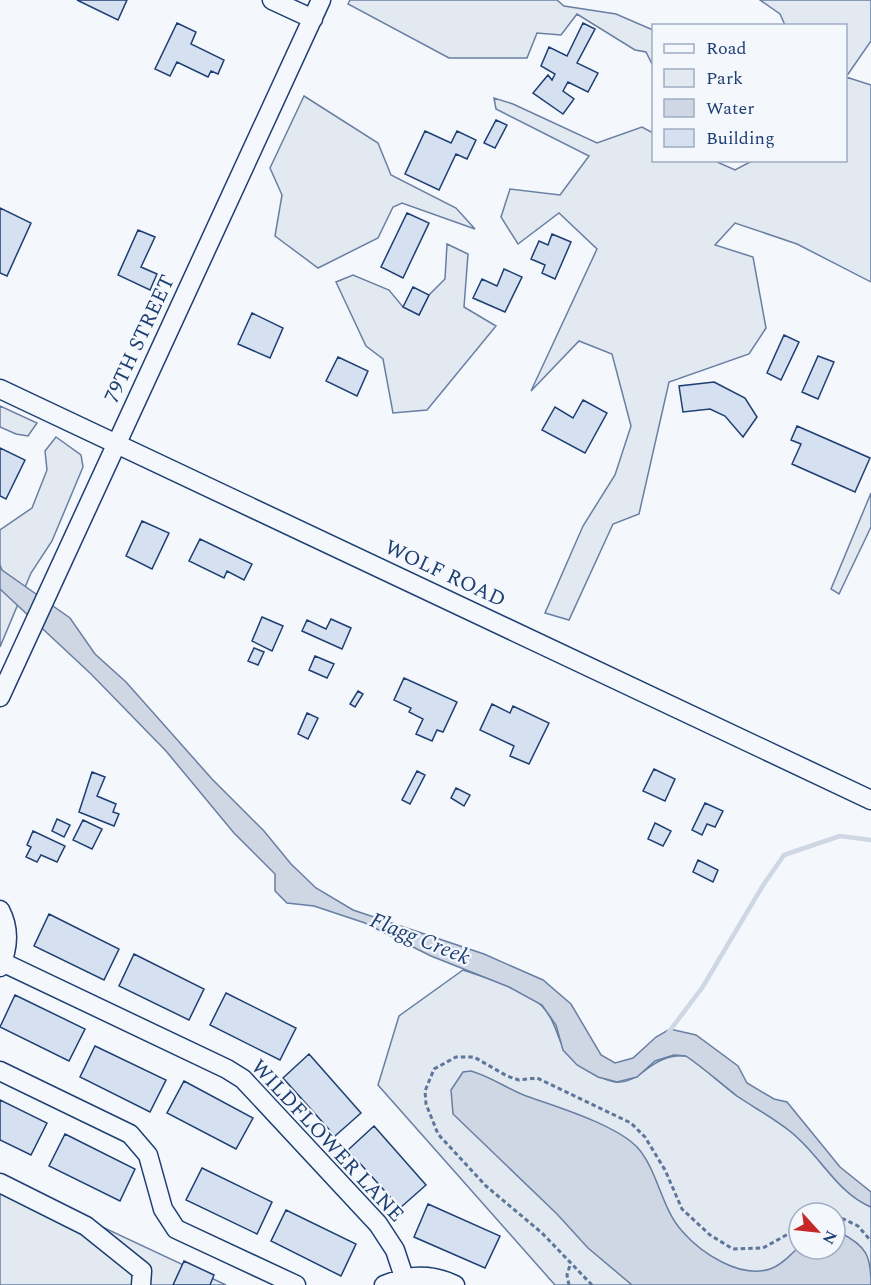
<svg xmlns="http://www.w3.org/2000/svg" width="871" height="1285" font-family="Spectral,serif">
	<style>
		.green { fill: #e3e9f0; stroke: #687fa3; stroke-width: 1.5; fill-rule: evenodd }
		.water { fill: #cfd7e4; stroke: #687fa3; stroke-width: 1.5 }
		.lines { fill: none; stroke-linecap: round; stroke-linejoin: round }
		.stream { stroke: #cfd7e4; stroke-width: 4.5 }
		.building { fill: #d5e0f0; stroke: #1d3f73; stroke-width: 1.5 }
		.minor-casing { stroke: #1d3f73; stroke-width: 21 }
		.path { stroke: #5e769c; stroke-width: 3; stroke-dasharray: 4.5 3; stroke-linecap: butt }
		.minor { stroke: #f4f7fb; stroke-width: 18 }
		.labels { text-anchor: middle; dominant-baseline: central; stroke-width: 4.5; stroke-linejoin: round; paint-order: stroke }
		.street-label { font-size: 21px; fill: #1d3f73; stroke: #f4f7fb }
		.water-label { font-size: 22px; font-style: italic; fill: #1d3f73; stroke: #f4f7fb }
	</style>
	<rect width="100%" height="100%" fill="#f4f7fb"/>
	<path class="green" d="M350,0h207l7,6 52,8 37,16v36l-7,-14 -11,-2 -58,-36 -16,21 -24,-2 -10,25h-78l-101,-54z
		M760,0h111v41l-25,36v-51l-61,-1 -5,-11z
		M846,77l25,8v197l-74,-38 -62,-21 -20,22 38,12 13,71 -17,26 -80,28 -30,132 -26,10 -44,96 -24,-7 38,-87 32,-51 16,-49 -19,-72 -33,-13 -48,50 66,-142 -38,-36 -41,31 -17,-27 9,-28 50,6 29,-39 -93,-47 -2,-11 19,6 84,39 45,-16 11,6 1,27 61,1 20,9 17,-9 94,-1z
		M304,96l74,47 13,32 65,33 19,21 -73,-26 -9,4 -15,31 -60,30 -43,-32 7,-41 -12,-27z
		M447,244l21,10 -4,53 32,19 -69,84 -34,3 -10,-54 -17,-13 -30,-64 17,-7 36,15 14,17 16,8 10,-20 16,-16z
		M0,406l37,17 -9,13 -12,-2 -16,-7z
		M56,437l25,18 2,12 -31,74 -21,32 -31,74v-117l32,-22 15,-38 -2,-19z
		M871,493v34l-32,67 -8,-5z
		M463,970c23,8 62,19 79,36 12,13 14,27 21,41 6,13 38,33 52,35 26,3 35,-29 71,-26 18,12 34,27 51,40 18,12 38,23 54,36 30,24 45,60 80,75v78h-316l-177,-200 21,-69zM799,1213h36v36h-36z
		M0,1179l226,106h-226z"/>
	<path class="water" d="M0,565l2,5 68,48 25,36 31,28 86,97 52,52 27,33 25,24 37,22 131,44 59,26 28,24 30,51 14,8 18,-5 23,-21 14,-8 26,6 42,31 9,17 27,16 13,3 53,65 31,25v15c-35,-15 -50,-51 -80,-75 -16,-13 -36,-24 -54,-36 -17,-13 -33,-28 -51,-40l-12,-1 -19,6 -18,16 -20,5 -19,-5 -21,-12 -14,-15 -7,-25 -14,-20 -33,-18 -78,-31 -66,-33 -51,-17 -27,-3 -12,-12v-17l-41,-41 -68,-82 -75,-77 -91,-85z
		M471,1071c21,6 38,19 58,26 29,10 87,28 108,50 21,23 24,61 45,84 19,22 58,48 88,38 12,-4 20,-14 29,-22v2h36v-16l4,-1c28,14 32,24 32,53h-239l-44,-37 -31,-34 -104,-100 -2,-24 12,-18z"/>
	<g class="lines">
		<path class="stream" d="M668,1033l34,-45 60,-101 22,-32 56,-19 31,4"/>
	</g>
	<path class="building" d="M77,0h50l-9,20z
		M177,23l19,9 -5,12 33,16 -6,14 -7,-3 -3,6 -31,-15 -7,14 -15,-7z
		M583,23l12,6 -18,34 21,10 -10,19 -20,-10 -5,9 11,8 -11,15 -30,-21 15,-18 4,5 3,-6 -14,-8 8,-19 18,9z
		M496,120l11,5 -12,23 -11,-5z
		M425,131l26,12 6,-12 19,9 -9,19 -11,-5 -17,36 -34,-16z
		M0,208l31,15 -24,53 -7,-3z
		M407,213l22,10 -26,55 -22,-11z
		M138,230l17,7 -14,30 16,7 -7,16 -32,-15z
		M552,234l19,8 -16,37 -13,-6 3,-8 -14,-6 8,-18 9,4z
		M504,269l18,8 -17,35 -32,-14 9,-19 15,7z
		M413,287l16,8 -10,20 -16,-8z
		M252,313l31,15 -13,30 -32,-14z
		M784,335l15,7 -18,38 -14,-7z
		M818,356l16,6 -16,37 -16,-7z
		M338,357l30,14 -11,25 -31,-15z
		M714,382l31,16 12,19 -14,20 -18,-21 -15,-7 -27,3 -4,-26z
		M583,400l24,13 -22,40 -43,-23 13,-23 18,11z
		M797,426l73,32 -15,34 -63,-28 9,-20 -10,-4z
		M0,448l25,12 -19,39 -6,-3z
		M142,521l27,12 -17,36 -26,-13z
		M200,539l52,25 -8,16 -17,-9 -3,7 -35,-17z
		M262,617l21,9 -11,25 -20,-10z
		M331,619l20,9 -9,21 -40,-18 5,-11 19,9z
		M254,648l10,4 -6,13 -10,-4z
		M315,656l19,8 -7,14 -18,-8z
		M404,678l53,24 -14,30 -6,-2 -5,11 -16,-7 7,-15 -14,-7 2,-4 -17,-8z
		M358,691l5,3 -8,13 -5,-3z
		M492,704l18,9 3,-7 36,17 -20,41 -19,-8 4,-10 -34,-16z
		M307,713l11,5 -10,21 -10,-5z
		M654,769l21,10 -10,22 -22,-10z
		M417,771l8,4 -15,29 -8,-4z
		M92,772l13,5 -8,19 19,8 -3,8 6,2 -5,12 -35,-14z
		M456,788l14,7 -6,11 -13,-8z
		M705,803l18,8 -8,16 -8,-3 -5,11 -10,-5z
		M57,819l13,6 -6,12 -12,-6z
		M83,820l19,9 -10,20 -19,-9z
		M655,823l16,8 -8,15 -15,-7z
		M33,831l32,15 -8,16 -16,-7 -4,7 -11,-5 5,-10 -4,-2z
		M698,860l20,10 -5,12 -20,-10z
		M49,914l70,35 -15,31 -70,-34z
		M134,954l70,35 -15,31 -70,-34z
		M226,993l70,35 -16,32 -70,-35z
		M15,995l70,34 -16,32 -69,-34z
		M95,1046l71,34 -16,32 -70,-35z
		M309,1054l52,59 -26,23 -52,-58z
		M184,1081l69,37 -17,31 -69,-36z
		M0,1100l47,23 -16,32 -31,-15z
		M374,1126l52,59 -26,23 -52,-58z
		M65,1134l70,35 -15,32 -71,-35z
		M202,1168l70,34 -15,32 -71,-34z
		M428,1204l72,32 -15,32 -71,-31z
		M286,1210l70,34 -15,32 -70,-35z
		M184,1261l30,14 -4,10h-37z"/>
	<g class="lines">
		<defs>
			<path id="minor" d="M272,0l41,19
				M0,389l871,411
				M0,697l321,-697
				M0,910c10,19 9,37 0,57
				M2,962l225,107 16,10 135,145 17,26 9,27
				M0,1071l130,63 18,21 15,54 13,20 120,56
				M0,1183l86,43 56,45 -1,14
				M384,1285c25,-10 46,-12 71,0"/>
		</defs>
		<use href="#minor" class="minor-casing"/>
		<path class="path" d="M835,1215l23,11 13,15
			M569,1285l-2,-10 3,-10
			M592,1285l-50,-52 -56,-47 -48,-52 -12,-30 -1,-13 9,-22 22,-12h18l33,19 12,4 18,-2 94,45 14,14 20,33 17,39 28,26 23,14 30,-1 36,-20"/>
		<use href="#minor" class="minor"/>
	</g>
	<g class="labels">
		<g class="street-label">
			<text transform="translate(140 339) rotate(-65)">79TH STREET</text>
			<text transform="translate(445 574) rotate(25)">WOLF ROAD</text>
			<text transform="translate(327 1141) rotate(47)">WILDFLOWER LANE</text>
		</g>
		<g class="water-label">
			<text transform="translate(420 939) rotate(22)">Flagg Creek</text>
		</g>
	</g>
	<rect x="652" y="24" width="195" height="138" fill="#f4f7fb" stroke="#9eadc5" stroke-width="1.5"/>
	<rect x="664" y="44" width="30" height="9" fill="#f4f7fb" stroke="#9eadc5" stroke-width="1.5"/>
	<text x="706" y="54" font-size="18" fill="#1d3f73">Road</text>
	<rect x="664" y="69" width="30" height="18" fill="#e3e9f0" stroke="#9eadc5" stroke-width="1.5"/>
	<text x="706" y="84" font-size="18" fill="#1d3f73">Park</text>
	<rect x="664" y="99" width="30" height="18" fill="#cfd7e4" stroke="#9eadc5" stroke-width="1.5"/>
	<text x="706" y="114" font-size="18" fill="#1d3f73">Water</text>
	<rect x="664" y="129" width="30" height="18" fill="#d5e0f0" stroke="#9eadc5" stroke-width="1.5"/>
	<text x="706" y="144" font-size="18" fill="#1d3f73">Building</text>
	<g transform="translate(817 1231) rotate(117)"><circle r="28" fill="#f4f7fb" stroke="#9eadc5" stroke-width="1.5"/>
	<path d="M0-4.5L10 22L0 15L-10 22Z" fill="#c62828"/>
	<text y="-9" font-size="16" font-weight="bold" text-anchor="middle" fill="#1d3f73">N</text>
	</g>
</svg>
